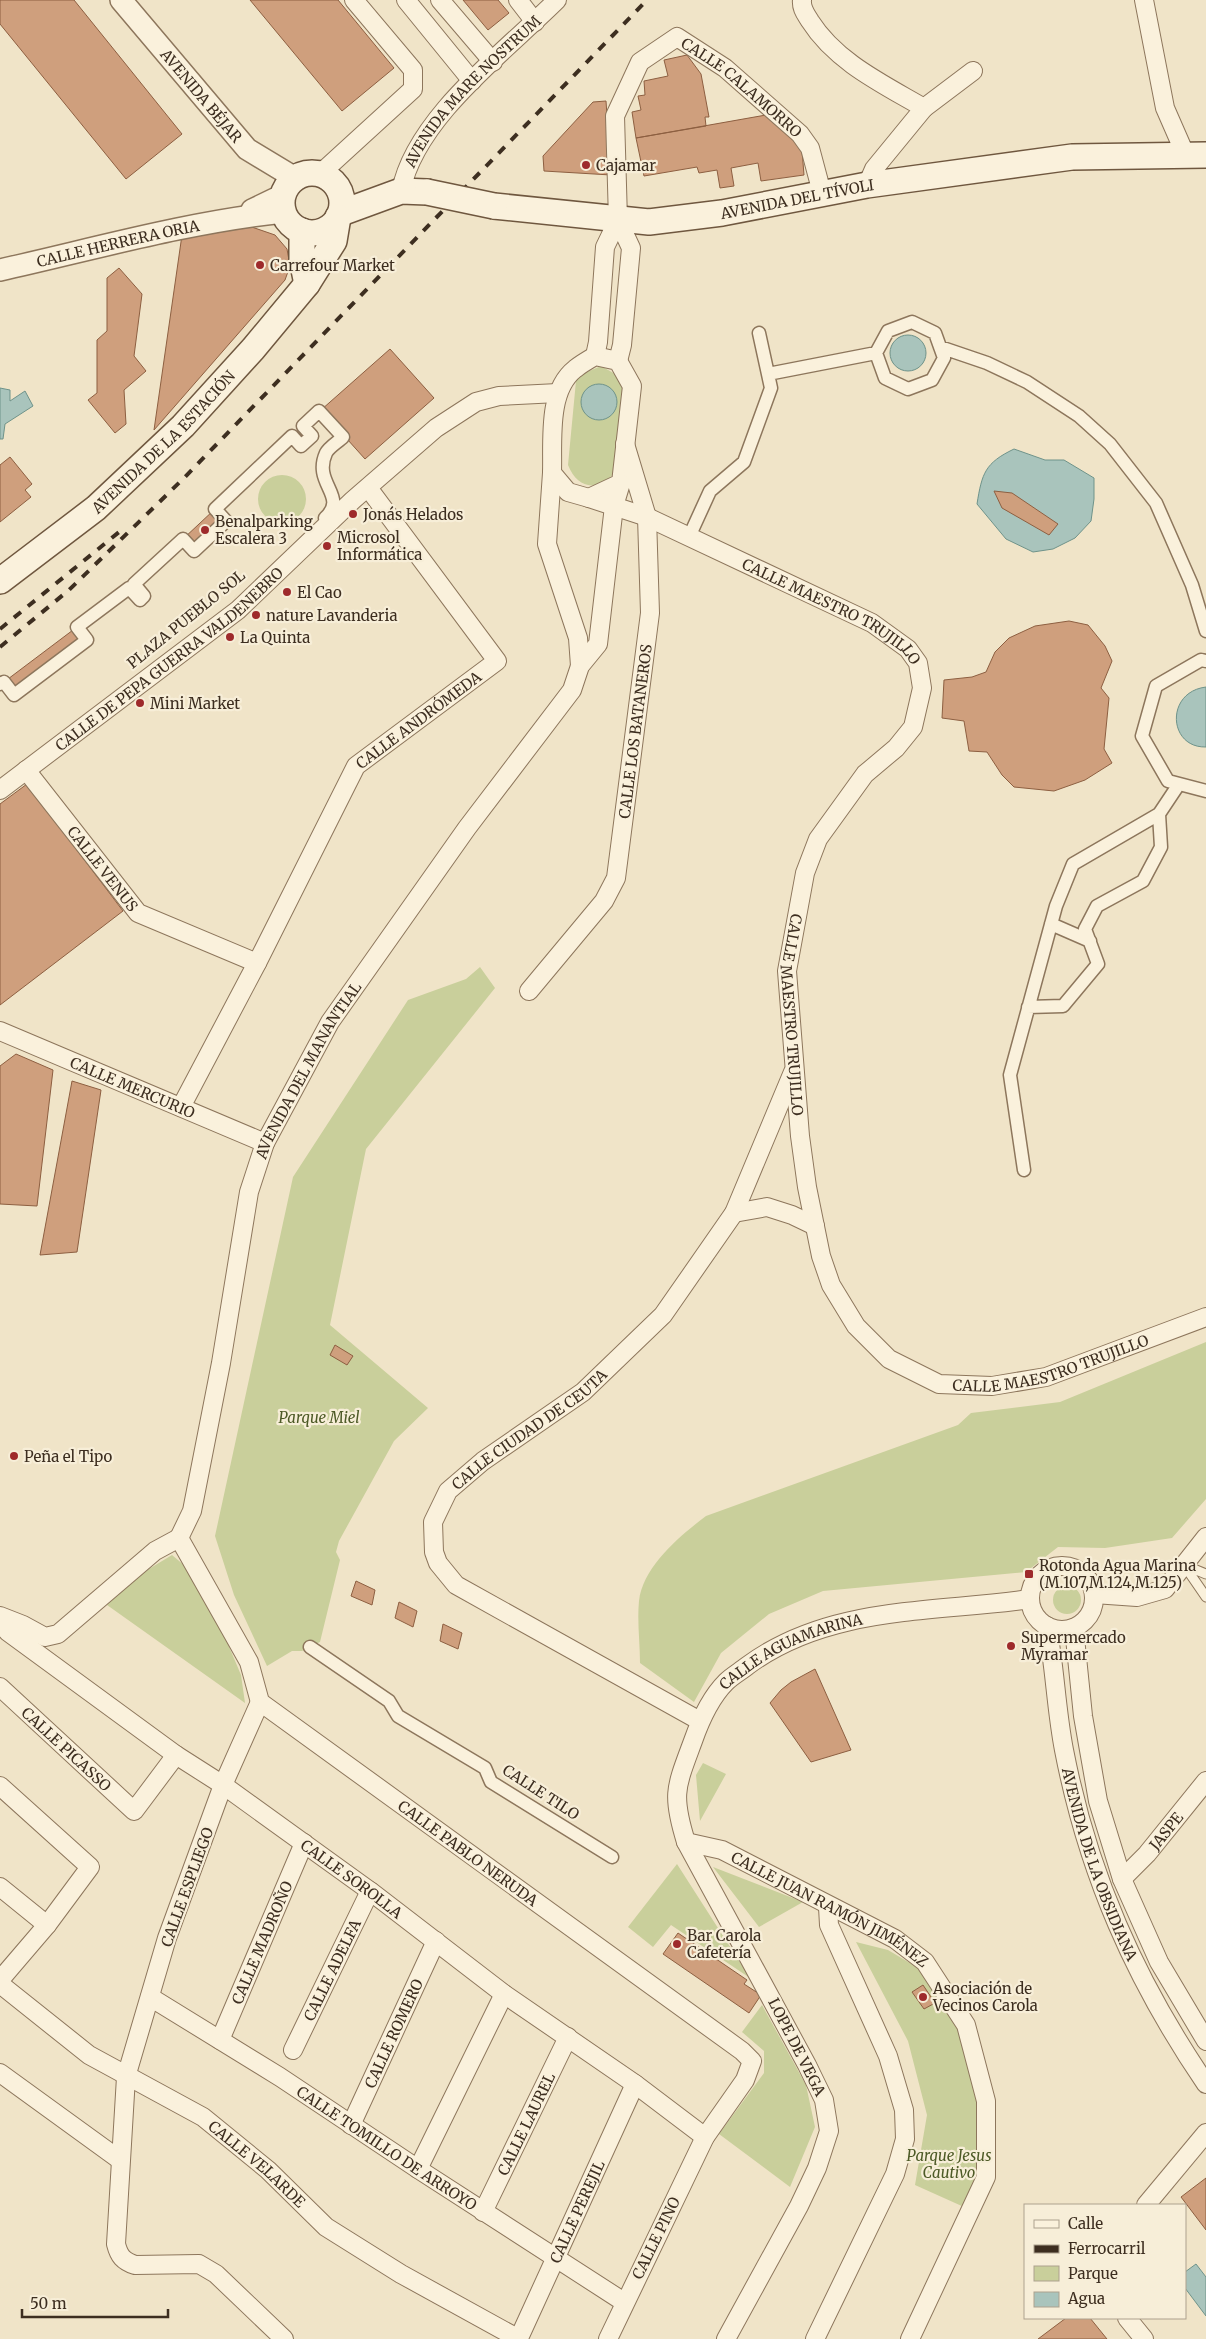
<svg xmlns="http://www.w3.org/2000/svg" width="1206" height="2339" font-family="Merriweather,serif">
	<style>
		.green { fill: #c9cf9b }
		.water { fill: #a9c4bc; stroke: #6f938a }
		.building { fill: #cf9f7d; stroke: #8d5f41 }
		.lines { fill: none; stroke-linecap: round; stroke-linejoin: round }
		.service-casing { stroke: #8d765c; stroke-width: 11 }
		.pedestrian-casing { stroke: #8d765c; stroke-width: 15 }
		.minor-casing { stroke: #8d765c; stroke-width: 20 }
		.tertiary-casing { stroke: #8d765c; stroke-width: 24 }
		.secondary-casing { stroke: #6f573f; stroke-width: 28 }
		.service { stroke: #faf1dc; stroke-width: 9 }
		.pedestrian { stroke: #faf1dc; stroke-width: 12 }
		.minor { stroke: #faf1dc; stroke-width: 18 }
		.tertiary { stroke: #faf1dc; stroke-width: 21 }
		.secondary { stroke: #faf1dc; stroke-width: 25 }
		.rail { stroke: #3d2e20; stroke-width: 4; stroke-dasharray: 9 9; stroke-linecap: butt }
		.secondary-bridge-casing { stroke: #6f573f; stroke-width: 28; stroke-linecap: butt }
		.secondary-bridge { stroke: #faf1dc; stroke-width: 25 }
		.poi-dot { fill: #9e2a2b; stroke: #f7eed8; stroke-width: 2 }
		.labels { text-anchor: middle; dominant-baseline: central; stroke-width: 4.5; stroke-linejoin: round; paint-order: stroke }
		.street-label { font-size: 15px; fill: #3d2e20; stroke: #f7eed8 }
		.poi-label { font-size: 15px; fill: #3d2e20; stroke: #f7eed8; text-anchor: start }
		.park-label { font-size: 15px; font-style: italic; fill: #4d5a26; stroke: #f7eed8 }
	</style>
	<rect width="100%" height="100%" fill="#f0e4c8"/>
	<path class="green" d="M601,366l16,9 6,14 -7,82c-17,21 -38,19 -48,-6l8,-84 4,-6z
		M258 499a24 24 0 1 1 48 0a24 24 0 1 1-48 0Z
		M480,967l15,21 -129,161 -36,176 98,83 -34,33 -55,100 -3,11 4,8 -20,82 -18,9h-10l-25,15 -33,-71 -19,-59 78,-359 115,-177 58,-21z
		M1206,1342v157l-34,39 -67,10 -47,-1 -32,25 -203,19 -54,23 -48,39 -27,49 -54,-39c0,-20 -3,-42 -1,-62 4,-35 42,-66 67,-85l252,-91 13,-12 89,-11z
		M172,1555l13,11 40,71 16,38 4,28 -138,-98 32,-30z
		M1053 1600a14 14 0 1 1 28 0a14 14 0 1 1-28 0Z
		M703,1763l23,11 -26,47 -4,-46z
		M677,1864l73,114 -79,-53 -18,22 -25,-20z
		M713,1867l90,35 -44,25z
		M856,1942l32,8 32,19 37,58 22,79 -1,68 -14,33 -49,-22 12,-70 -19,-74z
		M762,2005l44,80 9,42 -25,60 -71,-53 45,-61v-22l-22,-19z"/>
	<path class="water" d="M890 353a18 18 0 1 1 36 0a18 18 0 1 1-36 0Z
		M581 402a18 18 0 1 1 36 0a18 18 0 1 1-36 0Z
		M0,388l10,2v11l15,-10 8,15 -28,18 -2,15h-3z
		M1014,449l31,11h19l30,18v21l-3,22 -16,17 -22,11 -20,3 -27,-13 -29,-35c5,-31 8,-41 37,-55z
		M1206,687v60c-38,1 -41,-55 0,-60z
		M1196,2264l10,13v39l-21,-28v-16z"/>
	<path class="building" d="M0,0h74l108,134 -56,45 -126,-155z
		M250,0h88l56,68 -52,43z
		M463,0h35l11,13 -21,17z
		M687,55l14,19 8,43h-4l1,9 -70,12 -4,-26 9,-2 -3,-14 7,-1 -1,-14 24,-5 -4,-16z
		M606,101l5,74 -67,-4 -1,-15 50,-54z
		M766,115l35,23 3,37 -43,6 -3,-18 -27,5 3,18 -14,2 -3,-18 -18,3 -2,-6 -53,9 -8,-38z
		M243,224l32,11 12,14 3,17 -5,14 -131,150 29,-202z
		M119,268l23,26 -8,62 12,15 -22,19 2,34 -11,9 -27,-33 9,-7v-53l10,-9v-53z
		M390,349l44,49 -69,61 -44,-49z
		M10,457l22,27 -7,6 6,7 -31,25v-57z
		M994,491l18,2 46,31 -9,11 -47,-27z
		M215,509l11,12 -32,30 -11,-12z
		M1069,621l19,4 17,21 7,15 -11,27 8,10 -5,51 8,14 -27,17 -31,11 -40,-4 -12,-12 -15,-23 -18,-1 -5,-30 -22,-3 2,-38 28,-3 14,-5 9,-20 14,-14 26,-12z
		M77,627l10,13 -73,55 -10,-13z
		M27,784l96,127 -123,94v-201z
		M16,1054l37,16 -16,136 -37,-2v-138z
		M72,1081l29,9 -24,162 -37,3z
		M335,1345l18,11 -6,9 -17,-10z
		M356,1581l19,9 -3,15 -21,-9z
		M399,1602l18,9 -4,16 -18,-9z
		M443,1624l19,9 -4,16 -18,-8z
		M815,1669l36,81 -40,12 -41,-59 11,-13 10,-8z
		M678,1933l69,47 -3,4 17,11 -12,18 -86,-59z
		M923,1985l12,18 -11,6 -12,-17z
		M1206,2178v52l-25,-33z
		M1066,2318h24l17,21h-69z"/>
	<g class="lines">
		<defs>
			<path id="service" d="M1206,1574l-22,-9 22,32"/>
			<path id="pedestrian" d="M912,322l23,11 9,25 -12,22 -24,9 -23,-11 -9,-25 12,-22z
				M940,347l47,16 40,19 52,34 31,28 46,59 36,82 14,46
				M768,374l108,-21
				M689,537l21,-46 34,-29 27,-74 -12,-55
				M1206,661l-5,-1 -45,26 -14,50 26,45 38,10
				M0,684l4,-2 10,13 73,-55 -10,-13 52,-39 11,12 4,-4 -10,-12 49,-45 11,12 32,-30 -11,-12 77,-73 9,10 11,-10 -9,-10 16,-15 24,26c-5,5 -14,10 -17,16 -14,31 23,43 -1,65
				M1051,924l39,17
				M1028,1007l35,-1 35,-42 -13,-35 12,-23 46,-25 18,-34 -2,-33
				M1024,1170l-14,-95 46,-169 17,-42 86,-50 20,-30
				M310,1647l79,54 9,15 87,52 6,14 121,75"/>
			<g id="minor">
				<path d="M406,0l66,81"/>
				<path d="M440,0l53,62"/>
				<path d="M518,0l17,22"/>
				<path d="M802,0c-1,9 4,14 8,21 26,41 73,63 114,87l-50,61 -7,16"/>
				<path d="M1144,0l21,108 21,48"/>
				<path d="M924,108l49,-37"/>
				<path d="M320,174l93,-85v-19l-59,-70"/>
				<path id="s1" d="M401,191c14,-73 105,-140 156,-191"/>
				<path d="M595,356l23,5 14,25 -11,97 -32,15 -21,-6 -16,-19c1,-32 -5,-82 23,-104 6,-5 13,-9 20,-13z"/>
				<path d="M595,356l3,-14 7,-95 13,-27"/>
				<path id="s2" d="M618,361l4,-16 9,-97 -13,-28 -3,-104 25,-54 37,-25 48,31 75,66 10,14 12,45"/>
				<path d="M552,473l-5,71 31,94 2,28"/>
				<path id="s3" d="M589,498l58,19 225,106 36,26 10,14 4,25 -9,39 -17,21 -31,26 -47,65 -13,34 -18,98 13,165 7,51 14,69 10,29 25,41 33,33 50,25 53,2 54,-9 160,-60"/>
				<path id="s4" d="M26,770l112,143 119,50"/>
				<path id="s5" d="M0,790l238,-180 115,-110 83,-72 40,-26 23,-6 59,-3"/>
				<path id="s6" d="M529,991l75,-90 12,-23 34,-265 -3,-96 -22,-73"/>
				<path id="s7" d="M0,1031l265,112"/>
				<path id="s8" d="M181,1107l76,-144 99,-197 141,-105 -128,-172"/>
				<path d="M734,1213l33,-6 25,8 23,11"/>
				<path id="s9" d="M179,1538l13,-27 29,-148 28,-171 16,-49 65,-121 137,-194 105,-138 8,-24 18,-22 16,-138 7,-23"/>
				<path id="s10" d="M179,1538l70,124 11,40 482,349 10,10 -7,19 -40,57 -97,202"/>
				<circle cx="1062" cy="1598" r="32"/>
				<path d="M1094,1594l43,3 28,-8 41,-52"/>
				<path d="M0,1616l23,9 22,12 13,-3 97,-83 24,-13"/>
				<path id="s11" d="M0,1622l8,10 168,123 47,30 147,106 134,103 131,90 70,53"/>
				<path id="s12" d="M1047,1626c8,41 9,83 17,124 24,124 71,230 142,334"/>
				<path d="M1074,1628l9,88 15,85 24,78 37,83 47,79"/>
				<path id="s13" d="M0,1687l134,124 42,-56"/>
				<path d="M260,1702l-37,83 -56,153 -41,139 -10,167c3,12 7,17 19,21l64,-1 17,10 68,65"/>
				<path id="s14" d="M700,1721l-244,-136 -18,-22 -4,-11 -1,-30 15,-31 35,-30 100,-69 80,-77 71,-102 59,-141"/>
				<path d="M0,1786l90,81 -43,58 -47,55"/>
				<path id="s15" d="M686,1842l36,8 173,89 30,23 41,63 20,76v76l-76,162"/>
				<path id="s16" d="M1122,1879l25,-25 59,-73"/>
				<path d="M0,1887l47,38"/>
				<path id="s17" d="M0,1984l89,71 114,62 65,53 58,57 75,47 118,65"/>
				<path id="s18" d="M150,1997l130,80 138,92 206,133"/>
				<path id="s19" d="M220,2040l84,-197"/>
				<path id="s20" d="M293,2050l77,-159"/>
				<path d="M0,2073l120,87"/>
				<path id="s21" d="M351,2125l85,-184"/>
				<path d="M418,2169l86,-175"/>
				<path d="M1146,2205l60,-72"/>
				<path id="s22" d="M483,2212l85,-175"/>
				<path d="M1127,2318l17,21"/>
				<path id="s23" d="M519,2338l116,-254"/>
				<path id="s24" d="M726,2339l73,-133 18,-38 12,-37 -5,-31 -17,-35 -121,-223c-15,-48 -10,-55 7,-101 7,-20 18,-44 33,-59 6,-6 15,-11 21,-16 82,-61 187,-53 283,-67"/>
				<path d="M815,2339l80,-165 10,-35 -1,-29 -16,-54 -59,-131 -1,-18"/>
			</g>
			<g id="tertiary">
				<path id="s25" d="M121,0l126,149 48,29"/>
				<path d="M252,210l31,-15"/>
				<path id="s26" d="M0,270c94,-21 188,-48 284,-58"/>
			</g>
			<g id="secondary">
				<circle cx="312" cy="203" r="30"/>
				<path id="s27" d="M494,206l155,16 73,-9 145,-28 205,-28 134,-2"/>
				<path d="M341,213l60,-22 26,1"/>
				<path d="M302,231v29l5,24"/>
				<path id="s28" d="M0,581l96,-73 87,-82 70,-77 54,-65 27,-43 4,-24"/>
			</g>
		</defs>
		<use href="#service" class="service-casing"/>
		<use href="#pedestrian" class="pedestrian-casing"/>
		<use href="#minor" class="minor-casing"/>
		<use href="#tertiary" class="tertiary-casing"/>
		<use href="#secondary" class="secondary-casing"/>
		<use href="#service" class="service"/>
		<use href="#pedestrian" class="pedestrian"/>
		<use href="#minor" class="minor"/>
		<use href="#tertiary" class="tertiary"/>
		<use href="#secondary" class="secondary"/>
		<path class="rail" d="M0,629l124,-101
			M0,647l69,-57 115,-112 463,-478"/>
		<defs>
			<path id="secondary-bridge" d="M427,192l67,14"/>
		</defs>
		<use href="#secondary-bridge" class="secondary-bridge-casing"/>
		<use href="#secondary-bridge" class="secondary-bridge"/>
	</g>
	<g class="poi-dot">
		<circle cx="586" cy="165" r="5"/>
		<circle cx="260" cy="265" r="5"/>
		<circle cx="353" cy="514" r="5"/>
		<circle cx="205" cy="530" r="5"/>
		<circle cx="327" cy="546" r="5"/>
		<circle cx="287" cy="592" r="5"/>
		<circle cx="256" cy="615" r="5"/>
		<circle cx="230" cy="637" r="5"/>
		<circle cx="140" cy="703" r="5"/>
		<circle cx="14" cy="1456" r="5"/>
		<rect x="1024" y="1569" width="10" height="10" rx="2.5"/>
		<circle cx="1011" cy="1646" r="5"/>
		<circle cx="677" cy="1944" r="5"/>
		<circle cx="923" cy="1997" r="5"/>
	</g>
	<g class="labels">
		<g class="street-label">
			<text stroke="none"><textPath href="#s2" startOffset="435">CALLE CALAMORRO</textPath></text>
			<text stroke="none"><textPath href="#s1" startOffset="125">AVENIDA MARE NOSTRUM</textPath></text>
			<text stroke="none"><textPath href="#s25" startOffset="125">AVENIDA BÉJAR</textPath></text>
			<text stroke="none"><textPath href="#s27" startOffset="306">AVENIDA DEL TÍVOLI</textPath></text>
			<text stroke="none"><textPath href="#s26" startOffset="121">CALLE HERRERA ORIA</textPath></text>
			<text stroke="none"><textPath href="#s28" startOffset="215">AVENIDA DE LA ESTACIÓN</textPath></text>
			<text stroke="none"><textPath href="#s3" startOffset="269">CALLE MAESTRO TRUJILLO</textPath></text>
			<text transform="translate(186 619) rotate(-39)">PLAZA PUEBLO SOL</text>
			<text stroke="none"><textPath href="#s5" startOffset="214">CALLE DE PEPA GUERRA VALDENEBRO</textPath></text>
			<text stroke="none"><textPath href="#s8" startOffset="461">CALLE ANDRÓMEDA</textPath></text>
			<text stroke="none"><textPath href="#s6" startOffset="291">CALLE LOS BATANEROS</textPath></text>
			<text stroke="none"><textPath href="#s4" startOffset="125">CALLE VENUS</textPath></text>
			<text stroke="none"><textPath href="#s3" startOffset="764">CALLE MAESTRO TRUJILLO</textPath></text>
			<text stroke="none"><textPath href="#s9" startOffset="490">AVENIDA DEL MANANTIAL</textPath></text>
			<text stroke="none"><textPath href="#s7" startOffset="144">CALLE MERCURIO</textPath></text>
			<text stroke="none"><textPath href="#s3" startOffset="1304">CALLE MAESTRO TRUJILLO</textPath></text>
			<text stroke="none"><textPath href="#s14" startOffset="486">CALLE CIUDAD DE CEUTA</textPath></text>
			<text stroke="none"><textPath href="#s24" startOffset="802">CALLE AGUAMARINA</textPath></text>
			<text stroke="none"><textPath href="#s13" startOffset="91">CALLE PICASSO</textPath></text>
			<text transform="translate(541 1792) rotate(33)">CALLE TILO</text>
			<text stroke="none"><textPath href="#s16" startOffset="65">JASPE</textPath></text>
			<text stroke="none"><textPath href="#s10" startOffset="441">CALLE PABLO NERUDA</textPath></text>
			<text stroke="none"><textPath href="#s12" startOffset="245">AVENIDA DE LA OBSIDIANA</textPath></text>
			<text stroke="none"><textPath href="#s11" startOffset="436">CALLE SOROLLA</textPath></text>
			<text transform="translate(187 1887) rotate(-70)">CALLE ESPLIEGO</text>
			<text stroke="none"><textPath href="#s15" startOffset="160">CALLE JUAN RAMÓN JIMÉNEZ</textPath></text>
			<text stroke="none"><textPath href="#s19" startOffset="106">CALLE MADROÑO</textPath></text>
			<text stroke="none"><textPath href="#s20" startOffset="89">CALLE ADELFA</textPath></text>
			<text stroke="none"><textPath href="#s21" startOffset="101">CALLE ROMERO</textPath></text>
			<text transform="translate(797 2047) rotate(63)">LOPE DE VEGA</text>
			<text stroke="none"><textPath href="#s22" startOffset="98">CALLE LAUREL</textPath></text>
			<text stroke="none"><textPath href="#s18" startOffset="281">CALLE TOMILLO DE ARROYO</textPath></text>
			<text stroke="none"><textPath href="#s17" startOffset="315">CALLE VELARDE</textPath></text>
			<text stroke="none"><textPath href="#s23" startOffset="139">CALLE PEREJIL</textPath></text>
			<text transform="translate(656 2238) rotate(-64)">CALLE PINO</text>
		</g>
		<g class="poi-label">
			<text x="596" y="165">Cajamar</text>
			<text x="270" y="265">Carrefour Market</text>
			<text x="363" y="514">Jonás Helados</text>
			<text x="215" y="521">Benalparking<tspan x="215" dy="17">Escalera 3</tspan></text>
			<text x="337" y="537">Microsol<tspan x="337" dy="17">Informática</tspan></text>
			<text x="297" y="592">El Cao</text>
			<text x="266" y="615">nature Lavanderia</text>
			<text x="240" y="637">La Quinta</text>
			<text x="150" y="703">Mini Market</text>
			<text x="24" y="1456">Peña el Tipo</text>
			<text x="1039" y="1565">Rotonda Agua Marina<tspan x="1039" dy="17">(M.107,M.124,M.125)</tspan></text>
			<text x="1021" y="1637">Supermercado<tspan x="1021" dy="17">Myramar</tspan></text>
			<text x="687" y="1935">Bar Carola<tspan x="687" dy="17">Cafetería</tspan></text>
			<text x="933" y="1988">Asociación de<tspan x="933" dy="17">Vecinos Carola</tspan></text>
		</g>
		<g class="park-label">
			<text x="319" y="1417">Parque Miel</text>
			<text x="949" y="2155">Parque Jesus<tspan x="949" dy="17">Cautivo</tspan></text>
		</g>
	</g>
	<rect x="1024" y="2204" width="162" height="115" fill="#f7eed8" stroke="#ada18e"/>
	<rect x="1034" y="2220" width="25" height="8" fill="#faf1dc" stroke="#ada18e"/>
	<text x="1068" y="2229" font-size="15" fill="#3d2e20">Calle</text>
	<rect x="1034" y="2245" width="25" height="8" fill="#3d2e20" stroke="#ada18e"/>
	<text x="1068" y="2254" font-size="15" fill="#3d2e20">Ferrocarril</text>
	<rect x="1034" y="2266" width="25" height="15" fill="#c9cf9b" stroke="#ada18e"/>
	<text x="1068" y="2279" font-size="15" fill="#3d2e20">Parque</text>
	<rect x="1034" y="2292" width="25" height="15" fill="#a9c4bc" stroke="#ada18e"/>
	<text x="1068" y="2304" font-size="15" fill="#3d2e20">Agua</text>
	<path d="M22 2309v8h146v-8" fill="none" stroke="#3d2e20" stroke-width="2.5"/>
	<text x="30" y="2309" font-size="15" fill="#3d2e20" stroke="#f7eed8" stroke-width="4" paint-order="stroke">50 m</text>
</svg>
